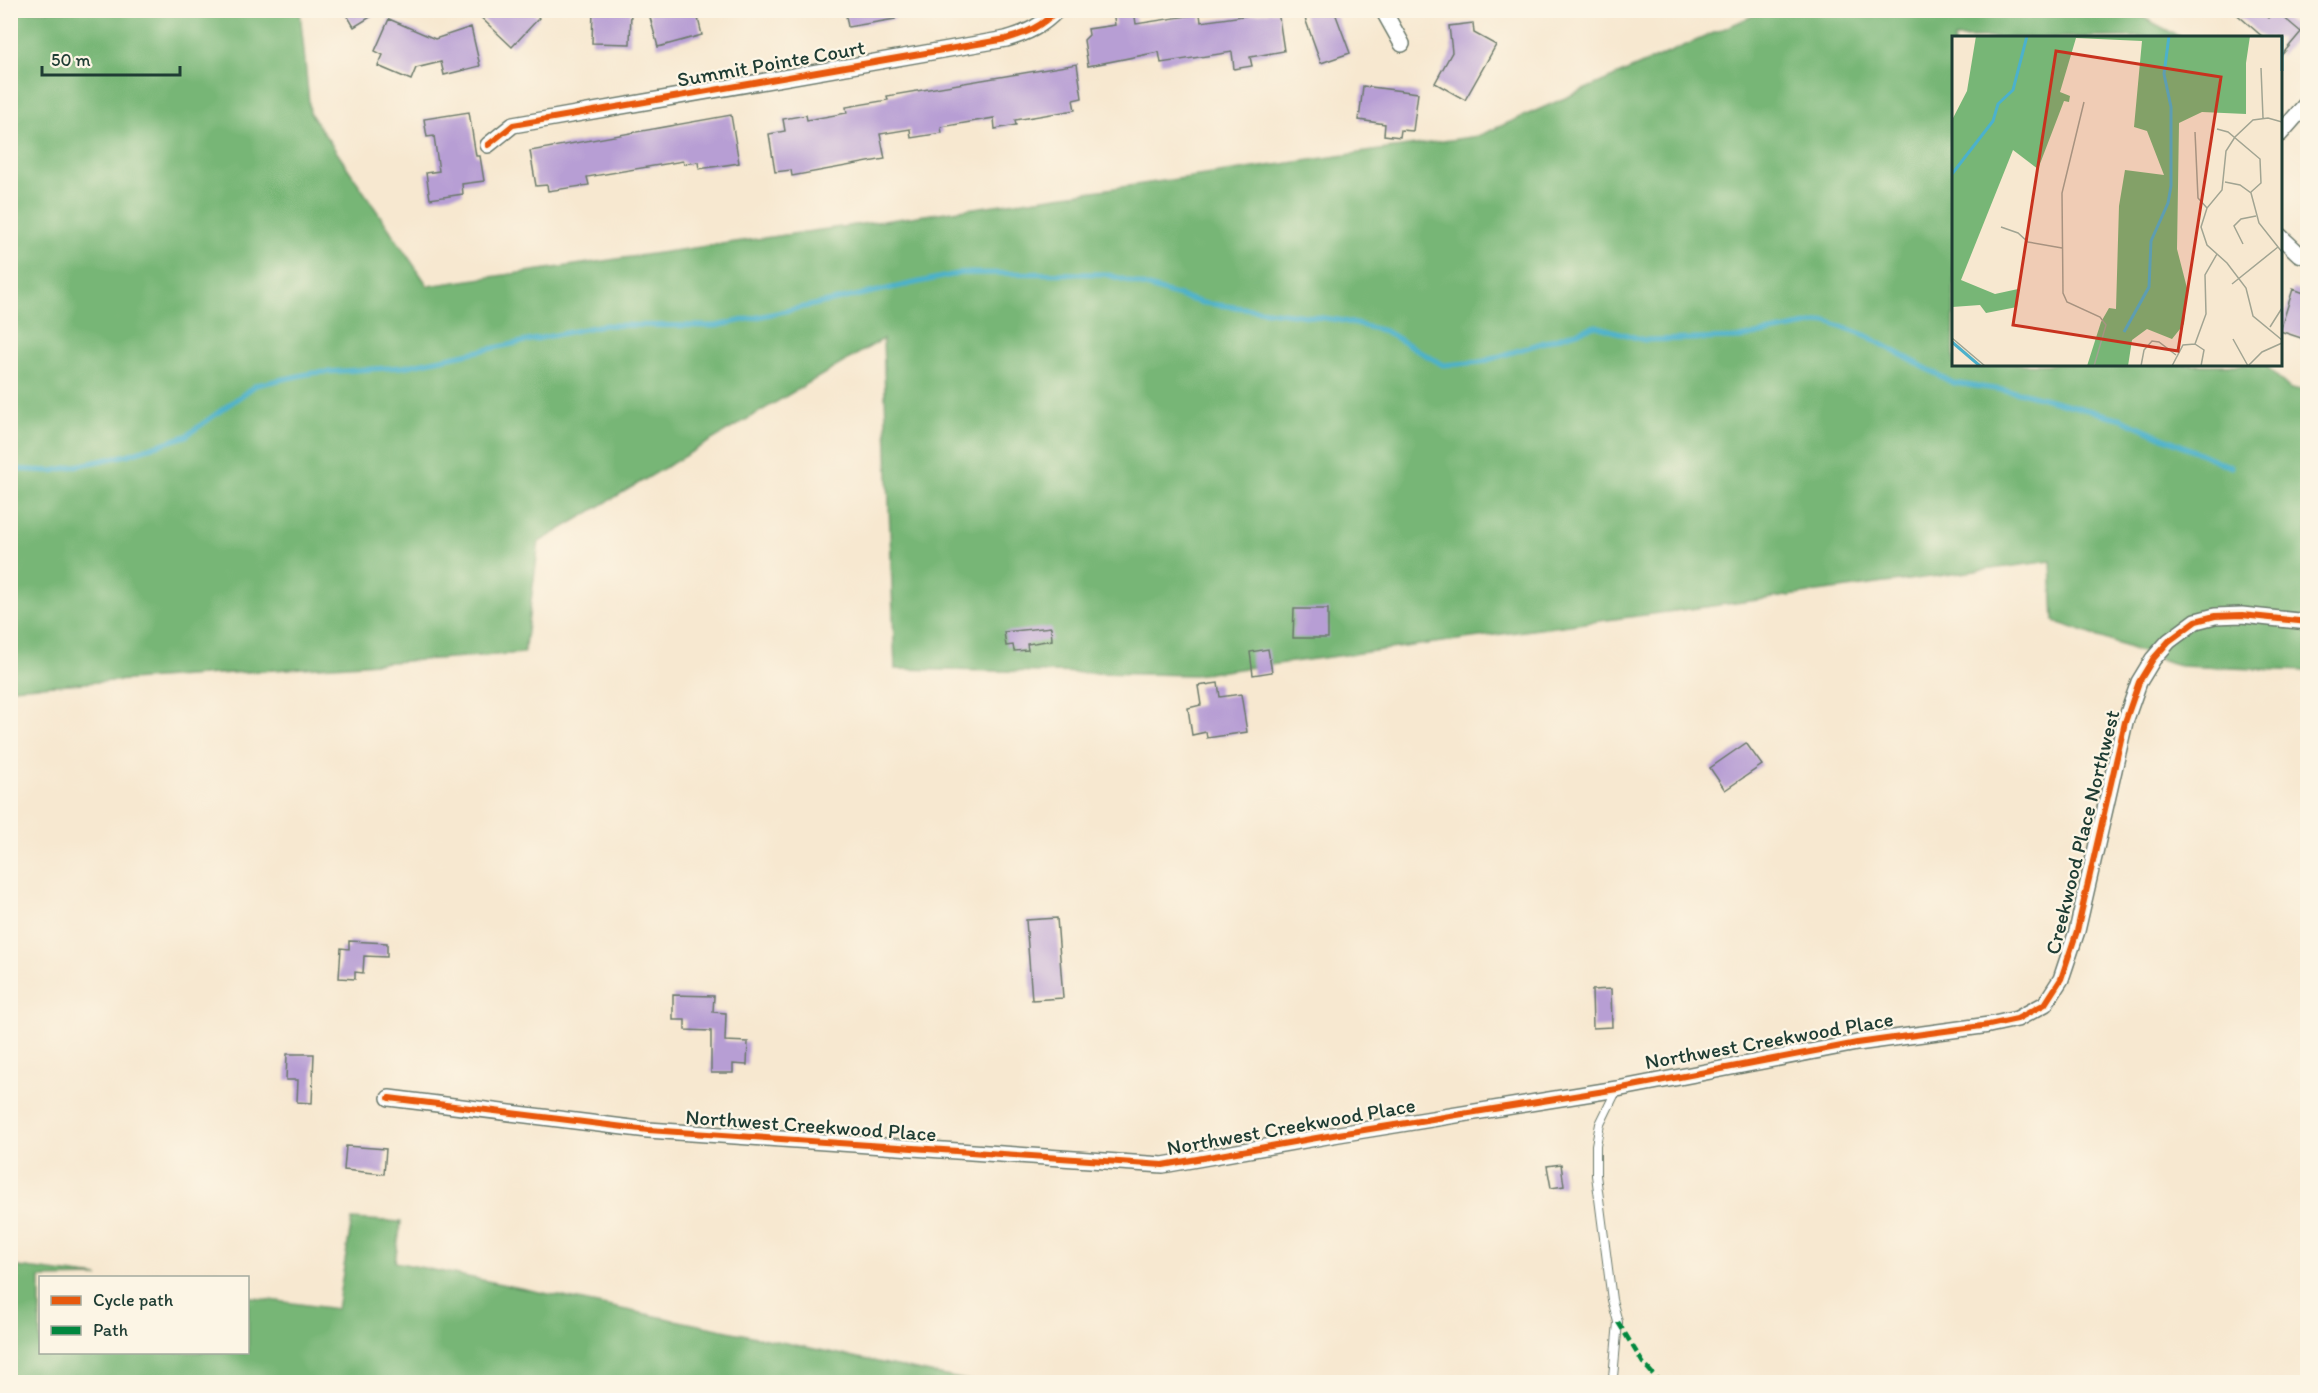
<svg xmlns="http://www.w3.org/2000/svg" width="2318" height="1393" font-family="Itim,sans-serif">
	<style>
		.forest { fill: #77b676; stroke: #4b7a55; stroke-width: 1.5 }
		.lines { fill: none; stroke-linecap: round; stroke-linejoin: round }
		.stream { stroke: #4cb1cb; stroke-width: 5 }
		.building { fill: #b79ed4 }
		.service-casing { stroke: #6b796b; stroke-width: 10 }
		.minor-casing { stroke: #6b796b; stroke-width: 18 }
		.service { stroke: #fff; stroke-width: 8 }
		.minor { stroke: #fff; stroke-width: 15 }
		.quiet { stroke: #00873e; stroke-width: 4.5; stroke-dasharray: 9 4.5; stroke-linecap: butt }
		.cycleway-casing { stroke: #fcf5e5; stroke-width: 10 }
		.cycleway { stroke: #e8590c; stroke-width: 6 }
		.labels { text-anchor: middle; dominant-baseline: central; stroke-width: 4.5; stroke-linejoin: round; paint-order: stroke }
		.street-label { font-size: 21px; fill: #1f3d34; stroke: #fcf5e5 }
		.inset-river { fill: none; stroke: #4cb1cb; stroke-width: 3 }
		.inset-road { fill: none; stroke: #a1a492; stroke-width: 1.5 }
		.view { fill: #c8321e; fill-opacity: 0.15; stroke: #c8321e; stroke-width: 3 }
		.inset-edge { fill: none; stroke: #1f3d34; stroke-width: 3 }
	</style>
	<rect width="100%" height="100%" fill="#fcf5e5"/>
	<filter id="ink" filterUnits="userSpaceOnUse"><feTurbulence type="fractalNoise" baseFrequency=".0167" numOctaves="2"/><feDisplacementMap in="SourceGraphic" scale="12" xChannelSelector="R" yChannelSelector="G"/><feConvolveMatrix kernelMatrix="1 2 1 2 8 2 1 2 1" color-interpolation-filters="sRGB"/></filter>
	<filter id="wash" filterUnits="userSpaceOnUse"><feTurbulence type="fractalNoise" baseFrequency=".008" numOctaves="4" result="noise"/><feDisplacementMap in="SourceGraphic" scale="24" xChannelSelector="R" yChannelSelector="G"/><feGaussianBlur stdDeviation="1.35" result="paint"/><feColorMatrix in="noise" values="0 0 0 0 0 0 0 0 0 0 0 0 0 0 0 0 0 1.4 0 .05"/><feComposite in="paint" operator="in"/></filter>
	<g filter="url(#wash)">
		<rect width="100%" height="100%" fill="#f7e8d0"/>
		<path class="forest" d="M11,11h289l10,102 118,173 1050,-150 286,-125h367l49,26 -226,1v326l311,1 25,24h17v282l-127,-5 -126,-45 -3,-60 -857,114 -299,-6 -12,-330 -344,203 -15,111 -513,35z
			M352,1219l49,3 -6,40 579,120h-963v-116l88,11 -59,1v74h208v-55l89,12z"/>
		<g class="lines">
			<path class="stream" d="M10,469l42,2 75,-16 59,-19 70,-51 56,-12 91,-6 200,-42 113,1 245,-53 144,1 98,29 136,17 46,11 58,34 38,-3 115,-36 48,14 96,-2 87,-17 38,14 88,48 71,10 98,26 109,48"/>
		</g>
		<g id="blocks">
			<path class="building" d="M344,10h38l-28,17z
				M473,10h59l7,8 -27,29z
				M593,10h38l-1,34 -38,-1z
				M648,10h48l6,25 -44,12z
				M845,10h50v9l-47,8z
				M1113,10h21l2,14 64,-10 1,8 77,-11 6,40 -34,6 2,9 -18,3 -2,-17 -71,11 -2,-11 -71,14 -4,-26 5,-5 -1,-6 27,-4z
				M1302,10h32l16,43 -29,10z
				M2232,10h27l9,8 7,-8 26,22 -21,25v-19h-16z
				M389,19l46,20 36,-12 9,39 -36,9 -3,-13 -25,6 -5,12 -33,-14 5,-11 -8,-4z
				M1473,23l1,10 22,12 -31,55 -30,-17 17,-31 -3,-26z
				M1077,64l5,34 -9,2 2,10 -60,10 1,5 -21,4 -1,-11 -53,9 1,6 -31,5 -1,-9 -30,5 5,25 -93,17 -1,-6 -16,2 -6,-38 16,-3 -2,-12 23,-4 1,5 40,-7 -1,-6 42,-7 -1,-4z
				M1363,86l55,7 -5,38 -12,-1 -1,7 -16,-2 1,-11 -26,-4z
				M469,112l7,44h4l4,25 -22,3 1,10 -33,5 -4,-26 13,-2 -5,-35 -7,1 -3,-18z
				M731,115l8,48 -40,6 -1,-7 -14,2 -1,-3 -96,16 2,8 -41,6 -1,-6 -11,1 -6,-35z
				M2293,289l14,5v46l-27,-9z
				M1294,609h34v29h-35z
				M1051,627l1,13 -25,4 1,6 -14,1 -1,-6 -7,1 -2,-14z
				M1268,649l4,23 -19,3 -3,-23z
				M1218,683l2,14 21,-3 6,38 -40,6 -1,-6 -14,3 -4,-27 13,-3 -3,-19z
				M1746,743l16,22 -37,25 -15,-22z
				M1057,918l6,80 -31,2 -6,-80z
				M349,941l38,2v14l-23,-1 -1,17 -8,-1v7l-16,-1 2,-30 8,1z
				M1611,989l1,38 -19,1 -1,-38z
				M673,995l41,1 -1,16 13,1 -1,28 23,1 -1,23 -14,-1v9h-22v-42l-26,-1v-10h-12z
				M287,1054h27l-2,49 -15,-1 1,-22h-12z
				M346,1146l40,3 -2,25 -40,-4z
				M1561,1164l3,22 -13,2 -4,-22z"/>
		</g>
	</g>
	<g filter="url(#ink)">
		<use href="#blocks" fill-opacity="0" stroke="#6b796b" stroke-width="1.5"/>
		<g class="lines">
			<defs>
				<path id="service" d="M1610,1382l3,-5 5,-55 -6,-22 -16,-125v-30l4,-21 17,-35"/>
				<path id="minor" d="M1383,10l19,34
					M2280,134l28,-32
					M488,145l25,-20 493,-86c21,-6 36,-13 51,-29
					M2280,236l19,18 9,3
					M389,1098l259,32 515,35 176,-31 278,-45 240,-46 132,-18 28,-6 28,-15 16,-25 16,-48 48,-209 14,-40 14,-23 16,-18 27,-20 19,-5 27,-1 66,7"/>
			</defs>
			<use href="#service" class="service-casing"/>
			<use href="#minor" class="minor-casing"/>
			<use href="#service" class="service"/>
			<use href="#minor" class="minor"/>
			<path class="quiet" d="M1618,1322l25,41 17,19"/>
			<defs>
				<path id="cycleway" d="M488,145l25,-20 493,-86c21,-6 36,-13 51,-29
					M389,1098l259,32 515,35 176,-31 278,-45 240,-46 132,-18 28,-6 28,-15 16,-25 16,-48 48,-209 14,-40 14,-23 16,-18 27,-20 19,-5 27,-1 66,7"/>
			</defs>
			<use href="#cycleway" class="cycleway-casing"/>
			<use href="#cycleway" class="cycleway"/>
		</g>
	</g>
	<g class="labels">
		<g class="street-label">
			<text transform="translate(771 63) rotate(-10)">Summit Pointe Court</text>
			<text transform="translate(2082 832) rotate(-76)">Creekwood Place Northwest</text>
			<text transform="translate(1769 1040) rotate(-10)">Northwest Creekwood Place</text>
			<text transform="translate(811 1125) rotate(4)">Northwest Creekwood Place</text>
			<text transform="translate(1291 1126) rotate(-10)">Northwest Creekwood Place</text>
		</g>
	</g>
	<g transform="translate(1952 36)">
		<rect width="330" height="330" fill="#f7e8d0"/>
		<path d="M24,0h274l-4,27v51l-44,-2 -23,11 -2,126 10,39 -3,36 -12,15 -25,-10 -15,11 -4,26h-41l14,-44 8,-14 7,1 3,-103 6,-36 39,5 -17,-44 -13,-4 8,-86 -66,-3 -16,54 10,4 -1,6 -5,-1 -26,68 -25,-19 -52,130 34,14 23,-5 -1,18 -31,6 -6,-8 -28,2v-187l15,-29z" fill="#77b676"/>
		<path class="inset-river" d="M330,0v35M0,138l41,-53 5,-17 15,-14 14,-54M172,296l25,-45 2,-46 17,-38 3,-17v-79l-7,-33 5,-38M0,306l28,24"/>
		<path class="inset-road" d="M309,32l2,50M132,66l-22,91 1,100 4,9 33,15 6,8 -12,41M330,86l-14,-4 -15,2 -18,17 -9,14 -4,39 -15,18 -6,19 6,18 20,18 19,25 7,28 29,24M265,93l11,3 32,27 1,24 -10,9M243,96l3,66 9,10M273,146l15,3 11,8 8,30 23,29M49,191l17,6 10,9 34,6M291,208l-9,-18 7,-7 15,-3M280,248l46,-37M318,291l12,-19M0,302l33,28M281,303l15,27M189,330l3,-16 8,-9 7,1 17,13M220,330l11,-21 12,-1M249,330l3,-16 -9,-6 11,-30 -1,-39 12,-21M296,330l14,-14 20,-9"/>
		<path class="view" d="M104,15l165,26 -43,274 -165,-26z"/>
		<rect width="330" height="330" class="inset-edge"/>
	</g>
	<rect width="2318" height="1393" fill="none" stroke="#fcf5e5" stroke-width="36"/>
	<rect x="39" y="1276" width="210" height="78" fill="#fcf5e5" stroke="#a4ab9e" stroke-width="1.5"/>
	<rect x="51" y="1296" width="30" height="9" fill="#e8590c" stroke="#a4ab9e" stroke-width="1.5"/>
	<text x="93" y="1306" font-size="18" fill="#1f3d34">Cycle path</text>
	<rect x="51" y="1326" width="30" height="9" fill="#00873e" stroke="#a4ab9e" stroke-width="1.5"/>
	<text x="93" y="1336" font-size="18" fill="#1f3d34">Path</text>
	<path d="M42 66v9h138v-9" fill="none" stroke="#1f3d34" stroke-width="3"/>
	<text x="51" y="66" font-size="18" fill="#1f3d34" stroke="#fcf5e5" stroke-width="4.5" paint-order="stroke">50 m</text>
</svg>
